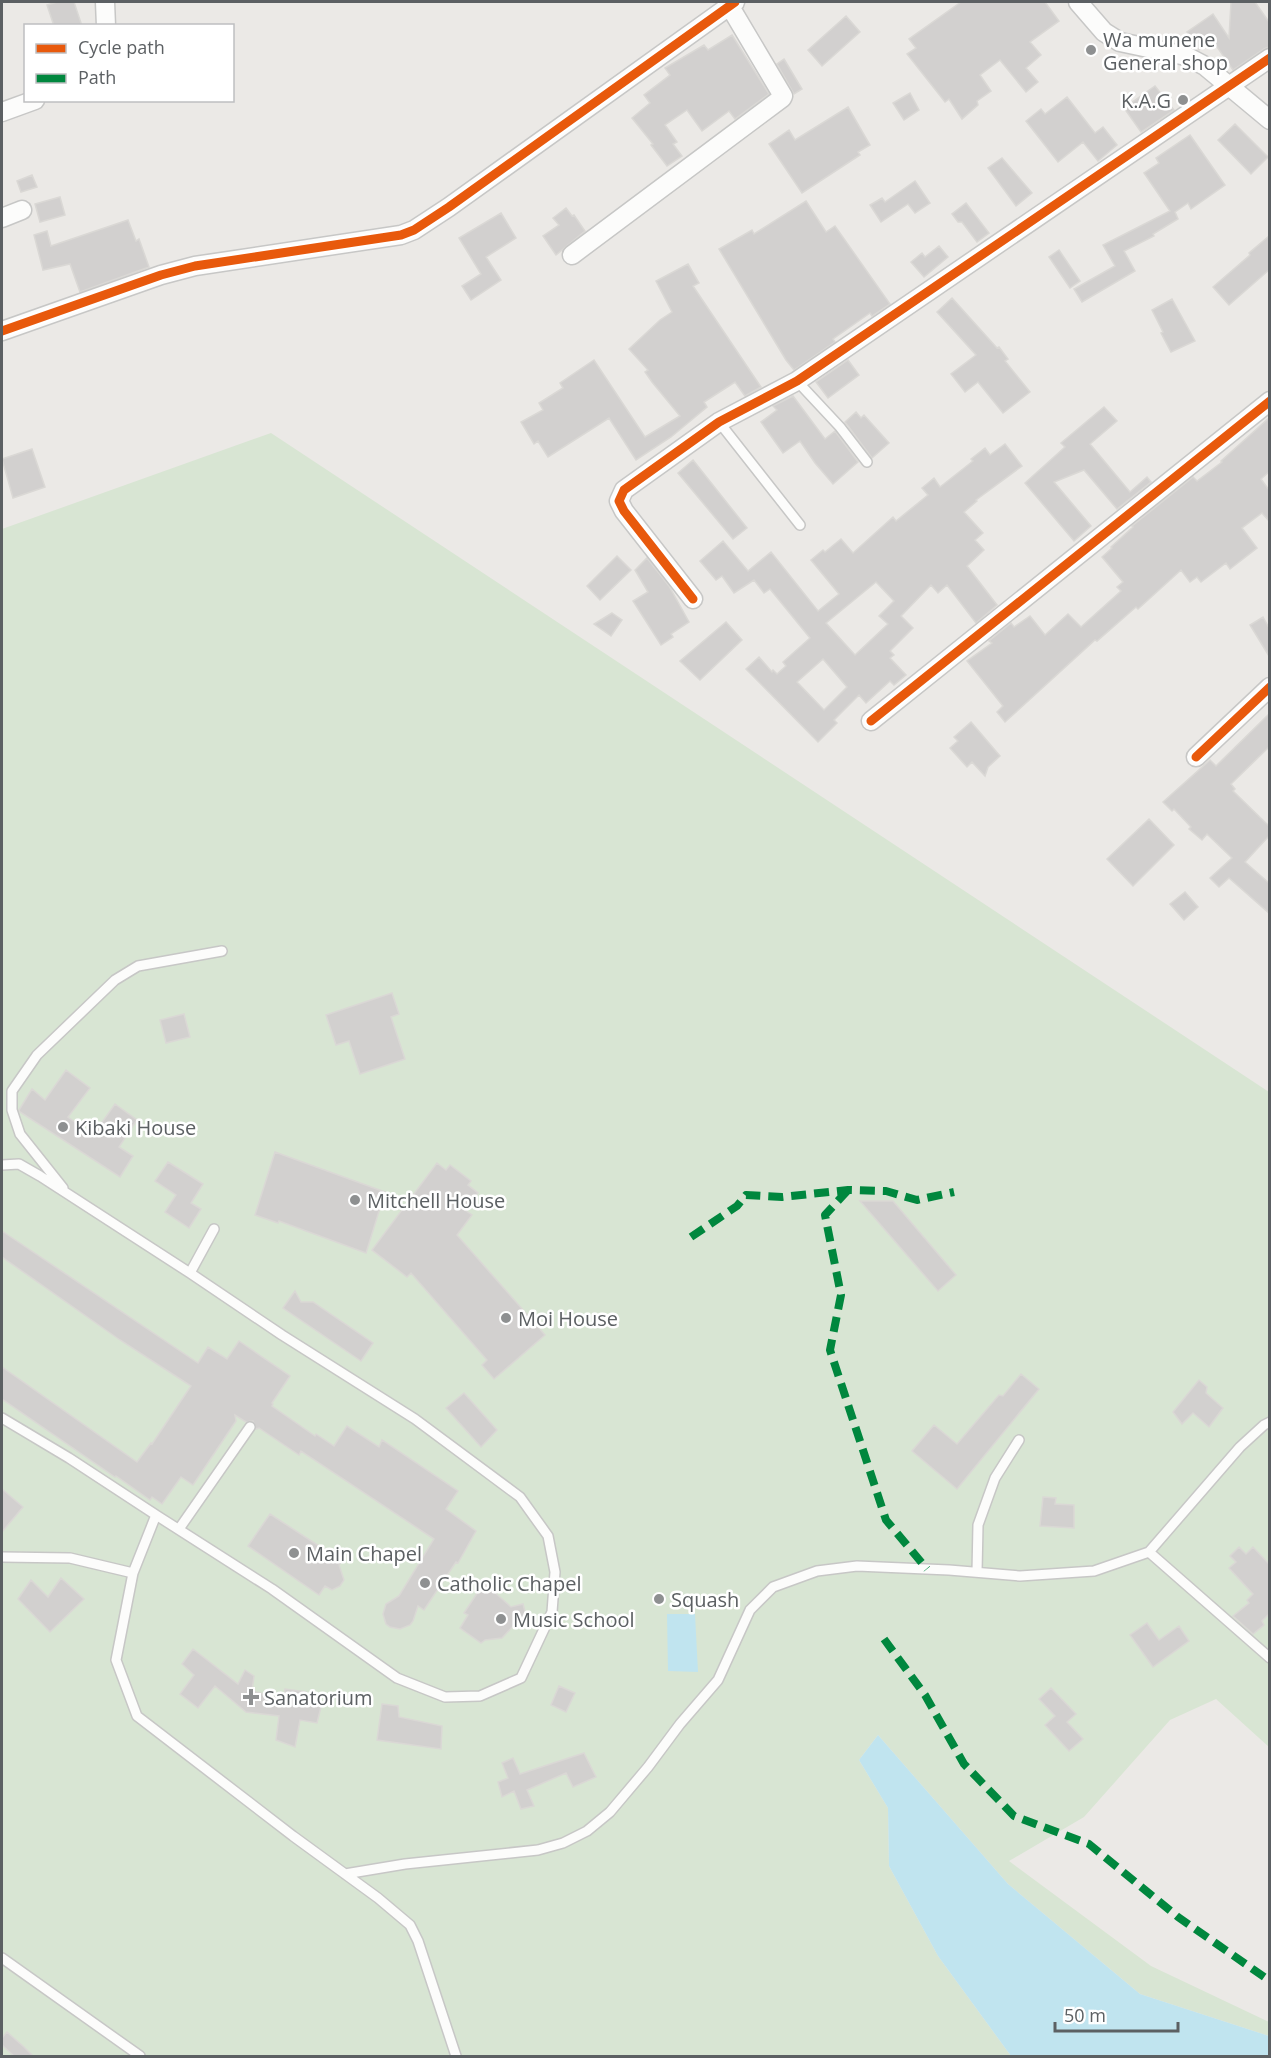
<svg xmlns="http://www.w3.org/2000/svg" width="1271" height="2058" font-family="'Open Sans',sans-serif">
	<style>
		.green { fill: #d8e5d3 }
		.water { fill: #c0e4ef }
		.building { fill: #d2d0cf; stroke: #dad8d5; stroke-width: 1.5; fill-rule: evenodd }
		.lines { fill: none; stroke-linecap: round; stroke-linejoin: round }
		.lane-casing { stroke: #c7c7c6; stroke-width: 12 }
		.street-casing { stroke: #c7c7c6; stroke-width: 21 }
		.lane { stroke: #fcfcfb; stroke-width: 9 }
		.street { stroke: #fcfcfb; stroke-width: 18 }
		.quiet { stroke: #00873e; stroke-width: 8; stroke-dasharray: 15 8; stroke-linecap: butt }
		.cycleway-casing { stroke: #fff; stroke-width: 13 }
		.cycleway { stroke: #e8590c; stroke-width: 9 }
		.poi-dot { fill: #8e9091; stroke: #fff; stroke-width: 2 }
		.labels { text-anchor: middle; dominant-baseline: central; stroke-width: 5; stroke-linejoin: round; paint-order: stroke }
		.poi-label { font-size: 20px; fill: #5c6063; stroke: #fff; text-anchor: start }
	</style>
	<rect width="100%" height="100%" fill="#ebe9e6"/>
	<path class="green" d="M271,433l998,659v655l-53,-48 -46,21 -86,97 -75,44 142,105 118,56v14l-129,-42 -132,-110 -130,-149 -19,25 29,48 1,58 49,90 73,100h-1009v-1527z"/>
	<path class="water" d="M667,1614h28l3,58 -30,-1z
		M878,1735l130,149 132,110 129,42v20h-258l-73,-100 -49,-90 -1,-58 -29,-48z"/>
	<path class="building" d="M57,2h17l8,24h-28l-7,-21z
		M961,2h84l14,19 -29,21 11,13 -15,13 12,14 -12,10 -26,-32 -20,15 11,16 -14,10 1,4 -16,14 -13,-20 -4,3 -38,-48 9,-6 -7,-9z
		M1231,2h24l14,20v25l-5,2 -31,21 -20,-29 -14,9 -12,-18 26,-18 16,24z
		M846,16l14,16 -38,34 -14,-16z
		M732,35l37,59 -34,25 -6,-8 -27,20 -15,-21 -22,15 12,17 -4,2 9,12 -15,10 -16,-21 2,-1 -21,-26 18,-15 -6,-8 26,-20 -5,-7 39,-23 4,5z
		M784,59l18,30 -8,5 -17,-30z
		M1155,86l19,24 -33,22 -17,-24z
		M910,93l9,17 -15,10 -11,-17z
		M1067,97l28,36 8,-6 14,18 -19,16 -15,-19 -25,20 -32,-41 15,-12 4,5z
		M848,107l22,38 -12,7 2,3 -58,38 -33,-49 20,-14 6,10z
		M1235,124l33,33 -17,17 -33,-34z
		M1190,135l35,50 -34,24 -3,-6 -13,9 3,7 -25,15 1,2 -30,15 11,20 -53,31 -8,-13 41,-23 -12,-21 67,-34 -26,-38 15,-10 -3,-5z
		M1002,158l30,35 -16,13 -28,-38z
		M32,175l5,12 -16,5 -4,-11z
		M915,181l15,22 -15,10 -7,-9 -27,18 -11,-17 12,-7 3,4z
		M60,197l5,18 -25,7 -5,-18z
		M806,201l20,31 9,-6 55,78 -18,12 -2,-3 -37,26 2,3 -41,28 -8,-10 -67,-111 33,-19 2,4z
		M966,203l23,30 -12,9 -15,-20h-4l-6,-8z
		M566,208l6,8 2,-1 11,16 -29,24 -13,-19 16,-11 -6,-7z
		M501,213l15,25 -30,19 15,23 -30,20 -9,-14 19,-12 -22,-36z
		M128,220l8,21 3,-2 10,28 -69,25 -10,-28 -27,6 -9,-35 13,-4 4,15z
		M1269,236v34l-40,35 -16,-18 37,-32 -1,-2z
		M939,246l9,11 -24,20 -13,-15 11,-9 3,4z
		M1059,250l21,31 -10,7 -21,-31z
		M688,264l11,19 -6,3 68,101 -16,9 -10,-14 -31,20 3,5 -36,30 -35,23 -27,-42 -61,39 -10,-16 -4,3 -13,-22 22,-12 -4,-7 24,-15 -3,-5 34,-23 51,77 35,-21 -28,-34 -7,-10 3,-2 -19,-21 31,-29 12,-8 -16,-31z
		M952,298l45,50 2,-1 9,12 -3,2 25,31 -27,21 -25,-31 -13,10 -14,-18 25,-19 -39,-43z
		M1172,299l23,42 -24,11 -10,-19 2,-1 -11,-22z
		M848,360l11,15 -31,23 -12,-16z
		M793,396l32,43 10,-8 23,31 -25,22 -18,-21 -15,-22 -17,12 -22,-31 16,-12 -4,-4z
		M1104,407l13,14 -27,23 40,48 17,-15 4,5 -34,27 -33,-39 -30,12 37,44 -17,15 -49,-58 40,-36 -4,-4z
		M856,412l5,6 3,-3 25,28 -17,15 -27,-36z
		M1269,418v54l-8,7 8,11v31l-7,-8 -20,15 15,20 -27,21 -4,-6 -25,19 -4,-5 -7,5 -9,-12 -43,39 -2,-2 -39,34 -2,-1 -90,82 -8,-10 6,-6 -36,-45 25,-18 -3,-2 22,-18 3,4 16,-11 15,19 23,-21 13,13 40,-36 -4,-4 6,-5 -21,-25 10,-9 -1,-1 22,-20 -1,-1 61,-49 4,4 25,-19 -1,-1z
		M1005,444l17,22 -46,34 1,1 -13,11 19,21 -8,7 9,10 -17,16 30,39 -21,18 -29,-38 -9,8 -7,-8 -30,31 12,12 -23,23 4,4 -4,3 16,17 -12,10 -4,-4 -24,22 -7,-8 -25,25 3,3 -19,19 -72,-73 13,-12 13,15 1,-2 4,4 9,-8 -3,-4 27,-24 -40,-49 -6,4 -10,-13 -20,13 -12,-17 -6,4 -16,-19 23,-20 25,30 23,-19 47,59 21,-17 -28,-34 12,-10 2,2 16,-13 12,14 40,-36 3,4 32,-26 -6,-7 12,-10 6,9 33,-26 -2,-2 14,-11 5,7zM876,582l18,19 -15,15 9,8 -33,31 -29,-32zM823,659l24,28 -23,23 -27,-28z
		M32,449l13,38 -32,11 -11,-39z
		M693,460l54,68 -14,11 -55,-66z
		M617,556l14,14 -31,30 -13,-14z
		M647,558l22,28 20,36 -18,12 2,3 -12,8 -28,-44 15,-9 -13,-22z
		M612,613l10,7 -11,16 -17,-12z
		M1263,617l6,11v28l-19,-31z
		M726,622l16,18 -42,40 -20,-19z
		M1269,714v33l-38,37 4,5 -2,2 36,35v10l-24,26 24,21v30l-40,-35 -10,9 -9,-9 22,-20 -25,-24 -5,6 -13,-11 2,-2 -17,-18 -2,2 -9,-9 47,-42 6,6z
		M971,722l29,34 -12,11 -3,9 -13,-14 -5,5 -17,-19 8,-7 -4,-4z
		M1149,819l25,26 -41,41 -26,-27z
		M1185,892l13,15 -14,13 -14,-16z
		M392,993l7,21 -8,3 14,42 -45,15 -11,-33 -13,4 -10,-30z
		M184,1014l6,23 -24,6 -6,-23z
		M66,1070l24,18 -22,29 25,18 22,-31 22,16 -18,27 14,9 -13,21 -100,-65 -1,-2 13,-21 13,11z
		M275,1152l110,40 -19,61 -87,-32 -1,2 -23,-8z
		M168,1162l35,22 -12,19 10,6 -12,19 -24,-16 11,-17 -21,-14z
		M437,1163l9,7 4,-5 21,16 -3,4 10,8 -13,17 7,5 -15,20 88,100 -51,44 -12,-14 5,-5 -76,-87 -4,4 -35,-27z
		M860,1201h33l63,74 -18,16z
		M2,1231l196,132 10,-16 19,12 12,-18 51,35 -18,27 1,1 -1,2 43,30 1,-2 18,12 13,-20 32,21 3,-7 76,51 -12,18 30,22 -18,32 -2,-1 -32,48 -6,-4 -5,15 -3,4 -10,4 -10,-2 -4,-3 -3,-10 3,-10 13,-8 35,-57 -133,-88 -2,4 -40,-27 -3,1 -3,-8 -7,1 -11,-7 1,6 -43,64 -12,-8 -19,27 -10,-7 -2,3 -34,-24 -1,1 -113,-78v-32l135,95 14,-19 1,1 39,-58 -71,-46 -118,-83z
		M295,1291l6,11h12l60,41 -12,18 -78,-53z
		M1021,1374l18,15 -82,100 -45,-38 22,-26 23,19 42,-49 4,1z
		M1199,1380l8,7 -1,6 17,15 -14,19 -16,-14 -11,11 -9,-12z
		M464,1393l33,37 -16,17 -35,-39z
		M2,1489l21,18 -21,25z
		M1043,1497l13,1 -1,6 19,1v23l-34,-2z
		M270,1514l72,47 -3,4 5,15 -4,6 -8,4 -7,-4 -6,9 -71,-49z
		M1239,1547l7,7 7,-7 16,17v50l-7,7 2,4 -11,9 -20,-18 16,-13 -2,-3 6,-6 -24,-26 7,-6 -6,-6z
		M61,1578l23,21 -34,33 -32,-33 13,-19 17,17z
		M484,1583l27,24 12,-3 5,19 -13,1 -13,14 -17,2 -4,3 -21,-15 8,-13 -4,-2z
		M1147,1623l12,17 20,-14 10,15 -36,26 -23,-32z
		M193,1649l45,35 7,-14 9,6 -2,15 32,8 1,-10 21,3 -2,11 17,4 -4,16 -17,-3 -5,27 -19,-7 3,-24 -33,-4 -31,-26 -17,22 -18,-14 14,-19 -12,-11z
		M559,1686l16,7 -9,19 -15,-7z
		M1051,1688l25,26 -9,8 16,17 -14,12 -24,-26 10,-9 -16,-17z
		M382,1704l16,2 1,11 43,9 -1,23 -64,-9z
		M584,1753l12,24 -23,10 -7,-14 -39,17 7,16 -13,3 -7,-18 -12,6 -4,-15 10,-4 -6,-15 11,-5 7,16z
		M7,2032l17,15 9,9h-19l-12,-11v-7z"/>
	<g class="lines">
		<defs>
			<path id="lane" d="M797,381l43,46 27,35
				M719,422l81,103
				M2,1165l17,-1 21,12 150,97 92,62 133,84 105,78 28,39 7,36 -3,40 -31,66 -41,18 -35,1 -48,-19 -125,-89 -116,-74 -23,58 -17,87 21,56 156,120 85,62 32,27 8,16 38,115
				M63,1188l-43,-54 -8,-24v-19l25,-36 78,-75 23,-14 84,-15
				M190,1273l24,-44
				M2,1418l67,40 87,57
				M179,1529l71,-102
				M1149,1552l121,106
				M2,1557l68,1 63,15
				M977,1572l1,-47 17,-47 24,-38
				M345,1874l60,-10 133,-14 25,-7 24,-12 23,-19 38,-45 32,-43 38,-44 32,-70 23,-23 44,-16 40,-5 92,4 71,6 74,-5 55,-19 91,-105 24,-22 6,-3
				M2,1958l138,98"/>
			<path id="street" d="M105,2l1,24
				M1078,2l26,30 16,10 66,14 19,10 65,54
				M2,112l33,-12
				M2,218l20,-8
				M572,255l210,-157 1,-2 -54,-91
				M2,331l159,-56 34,-9 206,-31 13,-5 35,-23 286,-205
				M693,599l-69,-88 -5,-10 5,-11 95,-68 78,-41 473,-323
				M871,721l399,-320
				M1196,757l74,-70"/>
		</defs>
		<use href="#lane" class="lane-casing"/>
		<use href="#street" class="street-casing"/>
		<use href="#lane" class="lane"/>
		<use href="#street" class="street"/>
		<path class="quiet" d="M848,1190l-23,25 16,80 -11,55 56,170 41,49
			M691,1237l46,-31 9,-11 36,2 66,-7 38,1 31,9 37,-8
			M884,1639l41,56 39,69 50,52 75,28 89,73 92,64"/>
		<defs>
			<path id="cycleway" d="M2,331l159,-56 34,-9 206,-31 13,-5 35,-23 286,-205
				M693,599l-69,-88 -5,-10 5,-11 95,-68 78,-41 473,-323
				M871,721l399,-320
				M1196,757l74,-70"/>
		</defs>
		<use href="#cycleway" class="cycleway-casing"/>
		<use href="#cycleway" class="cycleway"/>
	</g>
	<g class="poi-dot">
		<circle cx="1091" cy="50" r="6"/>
		<circle cx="1183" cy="100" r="6"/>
		<circle cx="63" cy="1127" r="6"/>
		<circle cx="355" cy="1200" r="6"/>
		<circle cx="506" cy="1318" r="6"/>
		<circle cx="294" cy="1553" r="6"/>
		<circle cx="425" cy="1583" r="6"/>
		<circle cx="659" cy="1599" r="6"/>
		<circle cx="501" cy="1619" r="6"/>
		<path d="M248 1688h6v6h6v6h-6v6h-6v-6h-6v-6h6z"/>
	</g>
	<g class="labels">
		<g class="poi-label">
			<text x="1103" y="39">Wa munene<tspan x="1103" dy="23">General shop</tspan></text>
			<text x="1171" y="100" text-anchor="end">K.A.G</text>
			<text x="75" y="1127">Kibaki House</text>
			<text x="367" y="1200">Mitchell House</text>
			<text x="518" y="1318">Moi House</text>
			<text x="306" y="1553">Main Chapel</text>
			<text x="437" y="1583">Catholic Chapel</text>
			<text x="671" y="1599">Squash</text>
			<text x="513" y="1619">Music School</text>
			<text x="264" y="1697">Sanatorium</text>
		</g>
	</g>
	<rect width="1271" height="2058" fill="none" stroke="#5c6063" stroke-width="6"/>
	<rect x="24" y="24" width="210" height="78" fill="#ffffff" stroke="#bebfc1" stroke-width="1.5"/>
	<rect x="36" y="44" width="30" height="9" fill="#e8590c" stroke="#bebfc1" stroke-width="1.5"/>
	<text x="78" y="54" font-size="18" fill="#5c6063">Cycle path</text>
	<rect x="36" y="74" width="30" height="9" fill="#00873e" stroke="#bebfc1" stroke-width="1.5"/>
	<text x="78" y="84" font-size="18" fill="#5c6063">Path</text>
	<path d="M1055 2022v9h123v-9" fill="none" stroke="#5c6063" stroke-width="3"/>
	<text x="1064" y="2022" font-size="18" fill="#5c6063" stroke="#ffffff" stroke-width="4.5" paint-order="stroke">50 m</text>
</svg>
